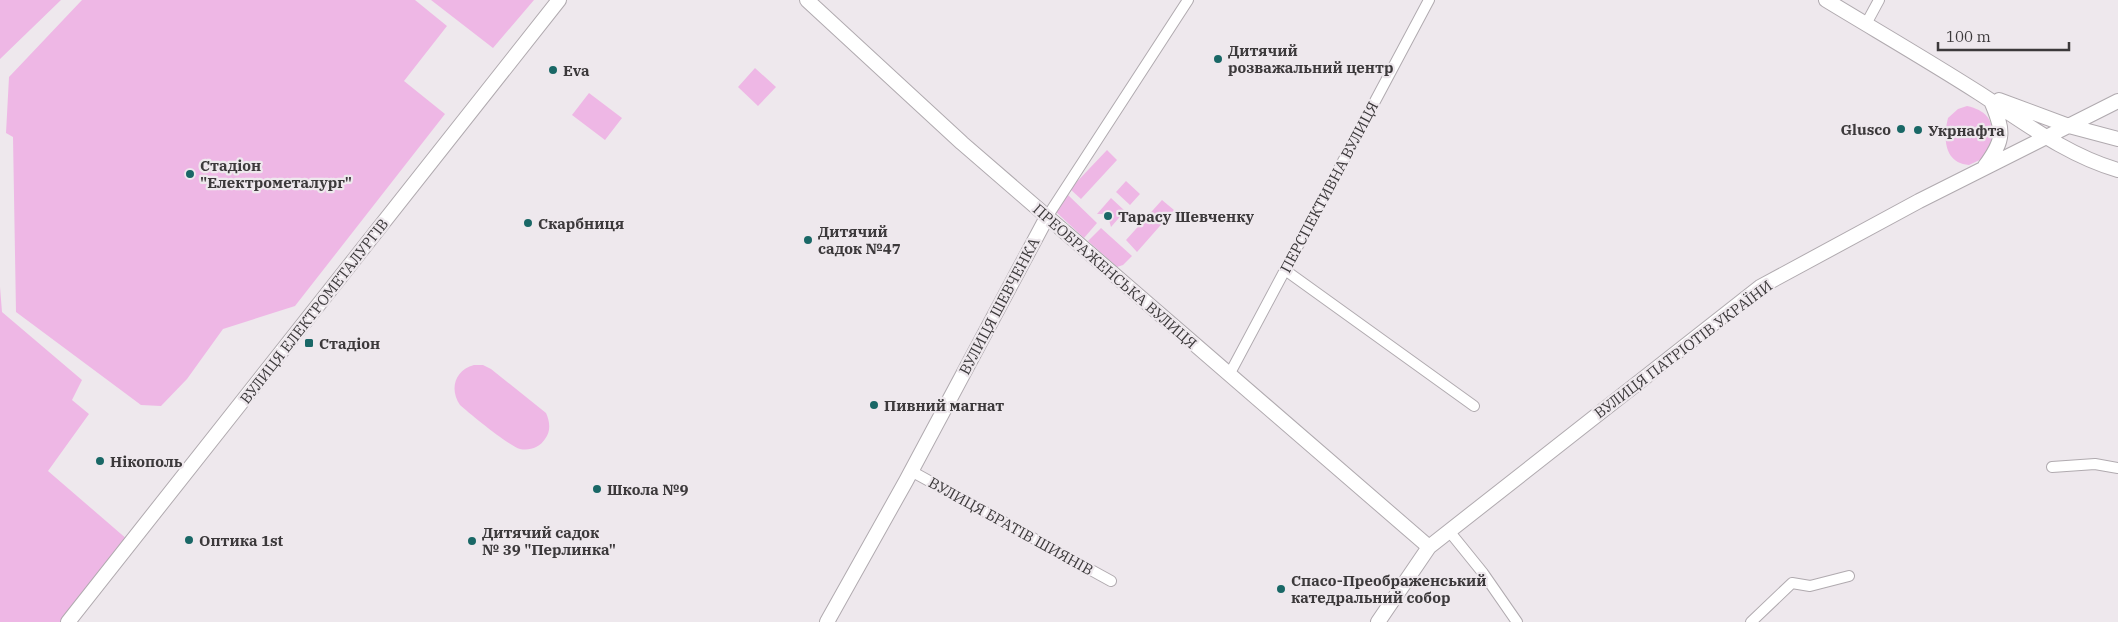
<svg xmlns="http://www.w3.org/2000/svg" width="2118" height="622" font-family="'IBM Plex Serif',serif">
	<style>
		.green { fill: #eeb7e5 }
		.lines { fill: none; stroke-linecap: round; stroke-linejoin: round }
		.street-casing { stroke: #b0aaaf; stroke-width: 12 }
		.secondary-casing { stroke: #b0aaaf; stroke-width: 16 }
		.street { stroke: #fff; stroke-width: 10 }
		.secondary { stroke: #fff; stroke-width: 14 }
		.poi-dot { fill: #196766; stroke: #eee8ed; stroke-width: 2 }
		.labels { text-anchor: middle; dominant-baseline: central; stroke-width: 4.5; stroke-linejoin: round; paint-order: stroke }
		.poi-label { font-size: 15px; font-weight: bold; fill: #3c393b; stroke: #eee8ed; text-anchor: start }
		.street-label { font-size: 15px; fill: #3c393b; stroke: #eee8ed }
	</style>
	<rect width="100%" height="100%" fill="#eee8ed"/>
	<path class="green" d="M0,0h61l-61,59z
		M82,0h333l32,26 -43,55 41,33 -150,192 -72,23 -36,50 -26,27 -20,-1 -125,-93 -3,-175 -7,-4 3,-56z
		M431,0h103l-41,48z
		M755,68l21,19 -18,19 -20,-19z
		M589,93l33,25 -17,22 -33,-25z
		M1967,106c31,7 28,28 19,51l-17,8c-25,-2 -26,-27 -21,-47l10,-9z
		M1107,150l10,10 -36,39 -11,-10z
		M1126,181l14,13 -10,11 -14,-13z
		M1068,195l29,28 -13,15 -29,-27z
		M1111,198l14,13 -14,16 -2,-7 3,-5 -4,-4 -5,3h-6z
		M1162,200l12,10 -37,42 -11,-12z
		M1101,228l31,28 -9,9 -6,2 -29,-26z
		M0,287l2,25 80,68 -10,20 17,14 -41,57 80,69 -66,82h-62z
		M474,365h9l8,4 55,44c4,9 5,18 -1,26 -5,8 -15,12 -25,10 -11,-3 -50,-35 -60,-44 -11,-16 -5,-35 14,-40z"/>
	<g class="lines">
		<defs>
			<path id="street" d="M1866,24l13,-24
				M1047,217l141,-217
				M1285,270l189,136
				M1229,375l200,-375
				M2052,467l43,-3 23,4
				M911,471l200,110
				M1449,531l34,42 34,49
				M1751,622l41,-39 18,3 39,-10"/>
			<path id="secondary" d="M807,0l155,143 467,404
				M1826,0c51,31 103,61 153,93 45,29 87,62 139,77
				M1999,100l70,26 49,13
				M1985,166c20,-27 19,-35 6,-65
				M68,622l491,-622
				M827,622l79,-141 141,-264
				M1378,622l51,-75 331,-260 159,-86 199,-100"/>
		</defs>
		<use href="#street" class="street-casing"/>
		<use href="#secondary" class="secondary-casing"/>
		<use href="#street" class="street"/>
		<use href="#secondary" class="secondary"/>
	</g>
	<g class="poi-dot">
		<circle cx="1218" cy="59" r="5"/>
		<circle cx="553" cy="70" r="5"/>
		<circle cx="1901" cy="129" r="5"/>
		<circle cx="1918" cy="130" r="5"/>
		<circle cx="190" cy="174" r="5"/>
		<circle cx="1108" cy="216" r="5"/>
		<circle cx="528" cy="223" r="5"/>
		<circle cx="808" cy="240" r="5"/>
		<rect x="304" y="338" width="10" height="10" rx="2.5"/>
		<circle cx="874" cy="405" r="5"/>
		<circle cx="100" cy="461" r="5"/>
		<circle cx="597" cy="489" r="5"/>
		<circle cx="189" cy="540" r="5"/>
		<circle cx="472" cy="541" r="5"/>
		<circle cx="1281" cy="589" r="5"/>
	</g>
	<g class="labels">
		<g class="poi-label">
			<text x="1228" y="50">Дитячий<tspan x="1228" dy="17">розважальний центр</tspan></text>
			<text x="563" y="70">Eva</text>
			<text x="1891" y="129" text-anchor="end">Glusco</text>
			<text x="1928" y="130">Укрнафта</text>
			<text x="200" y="165">Стадіон<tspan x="200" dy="17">"Електрометалург"</tspan></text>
			<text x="1118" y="216">Тарасу Шевченку</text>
			<text x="538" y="223">Скарбниця</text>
			<text x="818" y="231">Дитячий<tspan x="818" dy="17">садок №47</tspan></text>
			<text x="319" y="343">Стадіон</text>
			<text x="884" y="405">Пивний магнат</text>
			<text x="110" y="461">Нікополь</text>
			<text x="607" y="489">Школа №9</text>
			<text x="482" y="532">Дитячий садок<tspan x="482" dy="17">№ 39 "Перлинка"</tspan></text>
			<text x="199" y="540">Оптика 1st</text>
			<text x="1291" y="580">Спасо-Преображенський<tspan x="1291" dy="17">катедральний собор</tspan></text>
		</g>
		<g class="street-label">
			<text transform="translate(1329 187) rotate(-62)">ПЕРСПЕКТИВНА ВУЛИЦЯ</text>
			<text transform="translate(1115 276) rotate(41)">ПРЕОБРАЖЕНСЬКА ВУЛИЦЯ</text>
			<text transform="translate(999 306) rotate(-62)">ВУЛИЦЯ ШЕВЧЕНКА</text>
			<text transform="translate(314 311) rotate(-52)">ВУЛИЦЯ ЕЛЕКТРОМЕТАЛУРГІВ</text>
			<text transform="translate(1683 349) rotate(-37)">ВУЛИЦЯ ПАТРІОТІВ УКРАЇНИ</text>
			<text transform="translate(1011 526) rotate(29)">ВУЛИЦЯ БРАТІВ ШИЯНІВ</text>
		</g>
	</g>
	<path d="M1938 42v8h131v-8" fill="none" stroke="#3c393b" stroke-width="2.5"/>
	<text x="1946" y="42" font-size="15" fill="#3c393b" stroke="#eee8ed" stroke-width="4" paint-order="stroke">100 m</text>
</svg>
